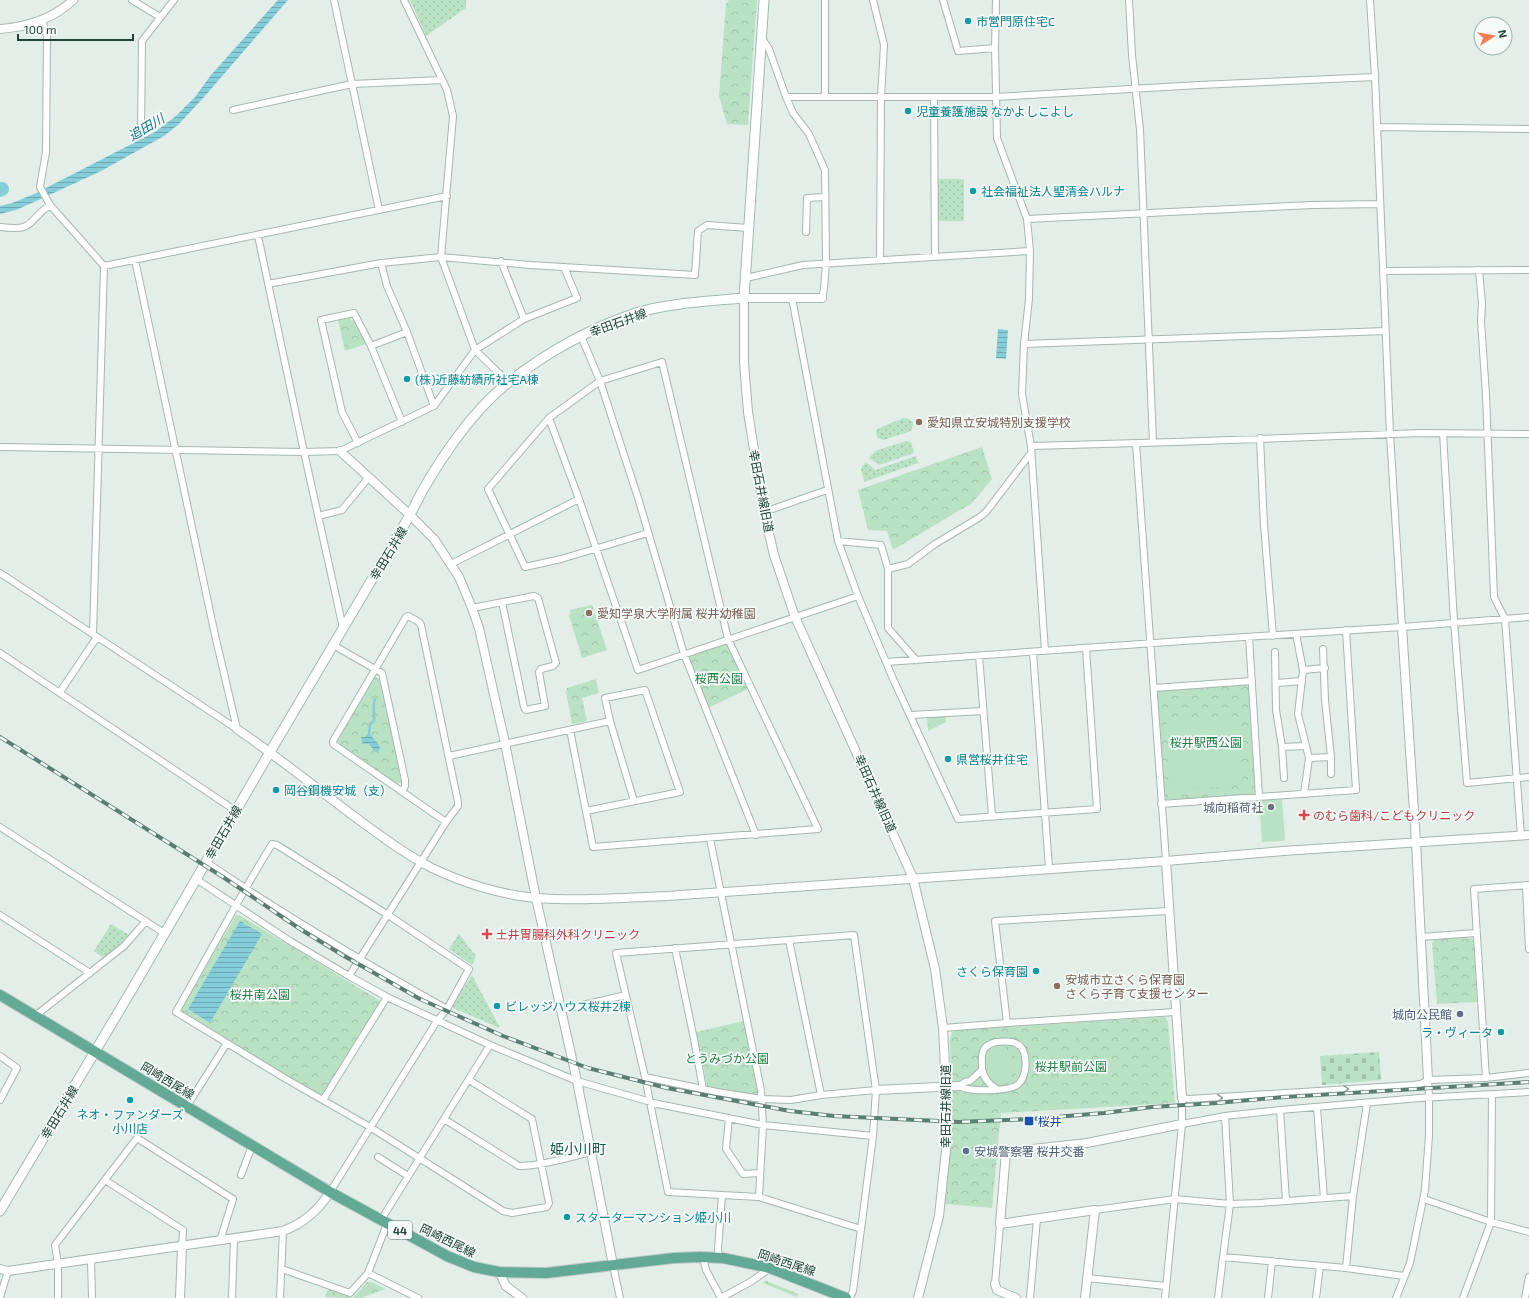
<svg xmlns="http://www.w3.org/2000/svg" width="1529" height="1298" font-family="'Exo 2','Noto Sans JP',sans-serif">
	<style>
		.grass { fill: url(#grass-dots) }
		.forest { fill: url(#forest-crowns) }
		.cemetery { fill: url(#cemetery-stones) }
		.garden { fill: #b9e2c4 }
		.water { fill: url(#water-rules) }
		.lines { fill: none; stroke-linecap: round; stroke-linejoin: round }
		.stream { stroke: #85cdd9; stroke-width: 2.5 }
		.river { stroke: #85cdd9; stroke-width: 14 }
		.minor-casing { stroke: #a5b7b0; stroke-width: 8 }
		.tertiary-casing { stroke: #a5b7b0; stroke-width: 10 }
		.secondary-casing { stroke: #a0bbb1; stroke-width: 11 }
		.primary-casing { stroke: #c1cac7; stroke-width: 12 }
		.minor { stroke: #fff; stroke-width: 6 }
		.tertiary { stroke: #fff; stroke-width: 8 }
		.secondary { stroke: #fff; stroke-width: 9 }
		.primary { stroke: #62a996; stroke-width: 10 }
		.rail-casing { stroke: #5b7d74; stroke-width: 4 }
		.rail { stroke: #f4faf7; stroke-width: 2.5; stroke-dasharray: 8; stroke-linecap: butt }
		.oneway { stroke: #90a09c }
		.culture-dot { fill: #0f9aa8; stroke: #f4faf7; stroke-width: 1.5 }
		.education-dot { fill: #8d6e63; stroke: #f4faf7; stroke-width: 1.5 }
		.worship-dot { fill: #6b7280; stroke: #f4faf7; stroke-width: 1.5 }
		.health-dot { fill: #e0444e; stroke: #f4faf7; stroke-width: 1.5 }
		.service-dot { fill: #5c6f8a; stroke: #f4faf7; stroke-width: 1.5 }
		.transit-dot { fill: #1a4fb4; stroke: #f4faf7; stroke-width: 1.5 }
		.labels { text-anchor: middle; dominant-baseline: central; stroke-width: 3.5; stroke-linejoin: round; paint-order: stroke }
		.shield { fill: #f4faf7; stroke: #607971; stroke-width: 1 }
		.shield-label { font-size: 11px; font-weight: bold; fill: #204238 }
		.culture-label { font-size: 12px; fill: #0d838f; stroke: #f4faf7; text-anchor: start }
		.street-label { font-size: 12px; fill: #204238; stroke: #f4faf7 }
		.education-label { font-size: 12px; fill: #785e54; stroke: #f4faf7; text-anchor: start }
		.park-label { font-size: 12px; fill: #257e46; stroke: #f4faf7 }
		.worship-label { font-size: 12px; fill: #5b616d; stroke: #f4faf7; text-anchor: end }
		.health-label { font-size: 12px; fill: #be3a42; stroke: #f4faf7; text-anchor: start }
		.service-label { font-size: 12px; fill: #4e5e75; stroke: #f4faf7; text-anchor: end }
		.transit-label { font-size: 12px; fill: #164399; stroke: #f4faf7; text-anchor: start }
		.water-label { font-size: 13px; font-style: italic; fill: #137485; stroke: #f4faf7 }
		.quarter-label { font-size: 14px; fill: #195747; stroke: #f4faf7 }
	</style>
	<defs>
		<pattern id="grass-dots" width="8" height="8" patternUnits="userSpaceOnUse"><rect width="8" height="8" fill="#b9e2c4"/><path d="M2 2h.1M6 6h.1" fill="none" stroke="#9fc3a9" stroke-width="1.8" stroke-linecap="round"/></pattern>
		<pattern id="forest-crowns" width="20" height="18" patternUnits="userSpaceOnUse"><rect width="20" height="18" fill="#b9e2c4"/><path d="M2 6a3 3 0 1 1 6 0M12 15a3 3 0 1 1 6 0" fill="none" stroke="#9fc3a9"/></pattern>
		<pattern id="cemetery-stones" width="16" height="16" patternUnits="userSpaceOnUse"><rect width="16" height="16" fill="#b9e2c4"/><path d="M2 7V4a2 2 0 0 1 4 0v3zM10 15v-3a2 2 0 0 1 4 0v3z" fill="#9fc3a9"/></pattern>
		<pattern id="water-rules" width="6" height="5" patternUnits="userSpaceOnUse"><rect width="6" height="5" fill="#85cdd9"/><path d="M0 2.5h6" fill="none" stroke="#6ca8b1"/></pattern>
	</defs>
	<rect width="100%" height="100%" fill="#e3eee9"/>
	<path class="grass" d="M410,0h56v8l-40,28z
		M938,179h26v42h-26z
		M904,418l5,1 4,3v4l-2,5 -28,9 -6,-3 -1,-6 3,-3z
		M907,441l4,1 3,11 -35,12 -10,-7 6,-7z
		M916,456l2,7 -54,19 -3,-14 5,-6 9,8z
		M111,924l18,11 -8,10 -17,13 -10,-7z
		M459,934l17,22 -4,9 -23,-16z
		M472,975l28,53 -47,-20 -1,-2z
		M328,1289l22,8v1l-25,-1z"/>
	<path class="forest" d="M729,0h28l-9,125 -21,-1 -8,-28 7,-92z
		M350,317l1,4 3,-1 12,24 -21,7 -7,-31z
		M982,447l10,32 -20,24 -79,47 -6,-19 -19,-1 -10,-40z
		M592,605l15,45 -25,8 -13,-43 2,-1 -1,-4z
		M727,641l21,48 -40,19 -19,-48 1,-5z
		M374,677l7,2 21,103 -5,2 -57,-38 -2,-6z
		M596,679l3,14 -17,5 5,23 -15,3 -6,-32 1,-4z
		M1246,684l3,5 7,102 -3,3 -87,6 -2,-4 -8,-103 3,-3z
		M945,716l1,6 -18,9 -1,-14z
		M236,915h3l140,85 1,4 -56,90 -5,1 -137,-82 -1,-4z
		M1471,938l3,3 3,61 -40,2 -5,-61 3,-4z
		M1165,1017l3,5 7,81 -174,10 -9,95 -47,-4 6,-59 1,-37 -2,-69 2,-7 4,-2z
		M744,1021l16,75 -50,-7 -3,-3 -11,-54z
		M766,1281l33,13 -2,3 -34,-14z
		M367,1282h5l14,7 -25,9h-8z"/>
	<path class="cemetery" d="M1379,1052l2,28 -59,5 -2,-29z"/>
	<path class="garden" d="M1237,716l6,69 -71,5 -4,-27 -1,-40z
		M1281,799l1,1 3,39 -1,2 -22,1 -3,-42z
		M1076,1032l4,3 -7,7 -5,-4h-7v-5z
		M1052,1043h4l2,9 4,3 -6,8 -3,-3z
		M1001,1046l4,1 4,7v28c-26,13 -35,-33 -8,-36z
		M1016,1051h3c3,8 5,19 1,27h-3l-1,-2 -2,-21z"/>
	<path class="water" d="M278,0h10l-83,96 -26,28 -15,12 -63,35 -54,25 -3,-7 111,-57 21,-16 19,-19 16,-22z
		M39,192l4,6 -27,12 -16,4v-8l12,-3z
		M998,329l10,1 -2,29 -10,-1z
		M369,733l11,13 -1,5 -4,1 -6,-8h-6l-2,-7h4z
		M240,921l22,13 -52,89 -22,-14z"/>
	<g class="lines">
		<path class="stream" d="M369,733l1,-9 4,-3c1,-8 -2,-14 1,-22"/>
		<path class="river" d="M0,190l2,-1"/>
		<defs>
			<path id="minor" d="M132,0l28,17
				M334,0l45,210
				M404,0l43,90 6,26 -12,141 34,93 33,32
				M873,0l11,45 -3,52 -1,163
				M943,0l15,51 37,-3
				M996,0l-1,48 2,90 30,81 3,32 -1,48 -5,45 -2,50 9,52 14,205
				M1129,0l3,55 8,75 13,312
				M1370,0l5,77 15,357 12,193
				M42,20l5,16 -1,116 -6,35 10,18 54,61 -11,368
				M761,37l8,12 17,48 7,16 16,21 16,36 1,93 -2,26 -2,9
				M786,97h209l204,-12 176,-8
				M825,97v-97
				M934,97l1,160
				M233,110l119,-26 90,-4
				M1377,127l152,2
				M141,136l1,-95 32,-41
				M1027,219l286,-14 67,-1
				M0,227c37,4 25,-5 50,-22
				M806,232l1,-34 18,-1
				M258,236l46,216 39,176
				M135,260l80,375 22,94
				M501,261l23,58
				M381,263l6,23 20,46 27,74
				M104,266l343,-70
				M1479,270l3,33 -1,18 5,74 8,202 11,22 16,217
				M1383,271l146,-1
				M746,278l57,-13 227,-14
				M268,284l113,-21 60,-6 89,8 165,10 3,-44 9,-6 41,3
				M792,298l46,243 43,4 7,24v59l28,32
				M581,336l19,45 39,120 45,153 72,181
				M1024,344l361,-13
				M371,346l36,-14
				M549,418l30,81
				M1443,433l11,189 13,161 62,-6
				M1260,438l4,87 9,111
				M358,443l-16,-31 -21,-92 33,-7 17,33 31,76
				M1136,444l30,417
				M1031,446l144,-4 246,-9 108,1
				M0,447l304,5 36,-1 94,-45 41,-56 49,-31 53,-21 -13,-31
				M764,512l63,-22
				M318,516l24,-6 27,-33
				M451,564l128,-65 59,171 220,-74 -20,-55
				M888,569l20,-5 27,-20 45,-27 6,-5 45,-59
				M0,573l237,156
				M858,596l36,85 64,138 139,-10 -11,-161
				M472,608l62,-12 4,2 18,65 -3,3 -12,3 -2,3 6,34 -19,4 -2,-3 -22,-105
				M1296,634l7,36 -5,44 11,44 -5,36
				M1249,637l10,160
				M333,645l49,28 23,107v6l-3,6
				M1323,649l2,51 6,57v17
				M1033,652l16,216
				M1275,652l1,58 6,37 2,31
				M0,653l236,158
				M979,656l13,160
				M886,662l297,-21 219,-14 127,-10
				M1303,670l22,-2
				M1277,683l25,-2
				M1154,688l98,-7
				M60,692l37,-55
				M911,715l72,-4
				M570,730l23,117 225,-18 -90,-190 -66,-277 -62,19 -51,37 -61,71 37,78 36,-8 87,-26
				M1282,747l24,-1
				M449,756l161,-35
				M1309,758l22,-1
				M1161,804l195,-14 -10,-160
				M586,811l94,-19 -35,-102 -40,8 5,23 24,80
				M0,827l164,106
				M710,839l51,251 2,35 -4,72
				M206,862c78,53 159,101 241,147l22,-40 -81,-54 -111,-70 -5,-1c-34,55 -64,112 -96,168l110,67 84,48 133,84 9,2 35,-6 2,-4 -17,-84 -63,-39
				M196,879l94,62 59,35 38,21 103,48 87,36 81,23 105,21 110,11
				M1526,886l3,63
				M0,915l90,58
				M1421,937l55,-4
				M789,940l65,-5 22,155 -3,46 -20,155 -3,7
				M675,948l19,91 9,50
				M349,976l97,-154 12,-16v-4l-37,-177 -2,-3 -11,-6 -2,1 -73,124v3l113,78
				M561,1010l65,-15
				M35,1016l89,-70 22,-25
				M1007,1023l-12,-102 173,-10
				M943,1028l64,-5 168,-11
				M996,1042c6,0 15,-2 21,2 12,6 11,34 0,41 -7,6 -40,6 -49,4 -3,0 -7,-2 -9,-3l6,-4 5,-1 12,-11c0,-14 -3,-24 14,-28z
				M0,1056l17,12 -17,32
				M982,1070c3,9 6,14 15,19
				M645,1077l23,115 54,3
				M1486,1078l-12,-189 55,-4
				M821,1095l-32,-155 -173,13 29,124 72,15 45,7 29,1 30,-5 55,-5
				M323,1100l64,-103
				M187,1106l40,-63
				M1317,1108l7,90
				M1280,1110l6,91
				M729,1118l-3,31 17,25 16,-1
				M444,1119l75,47c18,1 53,-9 72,-14
				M1182,1124v-26l7,1 224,-14 8,-1 7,-4 58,-2 43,-5
				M378,1157l30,19
				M241,1175l11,-29
				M105,1180l78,50 -1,17
				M330,1192l107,-171 10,-12
				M1424,1199l67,23 38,10
				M1095,1210l80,-11 55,5 30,-1 93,-7
				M381,1220l109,-175
				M703,1257l3,13 15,28 31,-17 18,-13
				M1223,1257l7,-53 -5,-88
				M719,1258l-1,-9 4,-54 37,2 102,32
				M91,1260l1,38
				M613,1265l7,33
				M1346,1268l7,-72 14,-93
				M282,1269l68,24 18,-20 50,25
				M368,1273l19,-49
				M1087,1278l79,8
				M995,1284l5,-60
				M0,1297l8,-26
				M58,1298v-34l-3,-19 82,-107 96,61 -13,42
				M232,1298l2,-59
				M280,1298l3,-67
				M1030,1298l7,-79
				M1165,1298l17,-174 43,-8 55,-6 140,-12 109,-6
				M1218,1298l5,-41 123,11 58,8
				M1268,1298l4,-37
				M1316,1298l4,-32
				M1396,1298l14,-35 15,-73 4,-55v-37l-1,-18
				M1463,1298l28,-76 1,-127
				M1525,1298l4,-21"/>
			<path id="tertiary" d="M0,29c27,-2 53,-10 73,-29
				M822,298h-78v65l4,49 16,100 10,43 21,62 118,261 22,91 8,59 3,59v63l-7,66 -21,82
				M340,451l70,64 24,24 25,38 13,31 7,20 26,115 31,155 41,183 36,184
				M1402,627l14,215 12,238
				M237,729c39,27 76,56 114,85 26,19 52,39 81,54 31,15 70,27 104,30 44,3 88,0 131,-2l499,-35 117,-10 246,-16
				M1166,861l16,237
				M876,1090l83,-4
				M0,1269l8,2 275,-40c21,-8 35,-20 47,-39
				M499,1272l7,14 16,12
				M995,1284l2,6 19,8
				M180,1298l2,-51
				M1085,1298l10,-88 -95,14 6,-72 81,-9 95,-19"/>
			<path id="secondary" d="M0,1211l134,-225 136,-234 140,-237c21,-44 60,-103 99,-133 37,-29 82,-54 127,-69 32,-10 74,-12 108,-15l20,-298"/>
			<path id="primary" d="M0,995l330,197 117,64 27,11 25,5 47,1 128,-15 26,-1 23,1 47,10 76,30"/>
		</defs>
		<use href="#minor" class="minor-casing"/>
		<use href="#tertiary" class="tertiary-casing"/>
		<use href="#secondary" class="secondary-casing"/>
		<use href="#primary" class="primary-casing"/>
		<use href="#minor" class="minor"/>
		<use href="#tertiary" class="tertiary"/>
		<use href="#secondary" class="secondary"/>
		<use href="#primary" class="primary"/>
		<defs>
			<path id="rail" d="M0,737l223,140 77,52 44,27 76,43 83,37 85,32 79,20 123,23 44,5 125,6 72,-3 73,-6 48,-6 65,-4 67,-6 245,-15"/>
		</defs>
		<use href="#rail" class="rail-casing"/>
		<use href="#rail" class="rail"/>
	</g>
	<defs><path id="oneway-chevron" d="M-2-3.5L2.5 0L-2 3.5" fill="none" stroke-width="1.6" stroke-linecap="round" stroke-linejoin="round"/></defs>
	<g class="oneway">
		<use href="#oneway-chevron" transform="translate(1346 1089) rotate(-4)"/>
		<use href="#oneway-chevron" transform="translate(1220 1098) rotate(-3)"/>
	</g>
	<g class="culture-dot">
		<circle cx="968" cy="21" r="4"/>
		<circle cx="908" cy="111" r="4"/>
		<circle cx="973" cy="191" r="4"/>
		<circle cx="407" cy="379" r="4"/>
		<circle cx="948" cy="759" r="4"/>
		<circle cx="276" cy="790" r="4"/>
		<circle cx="1036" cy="971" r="4"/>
		<circle cx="497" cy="1006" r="4"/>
		<circle cx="1501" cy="1032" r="4"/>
		<circle cx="130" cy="1100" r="4"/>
		<circle cx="567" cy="1217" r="4"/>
	</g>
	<g class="education-dot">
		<circle cx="919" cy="422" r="4"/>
		<circle cx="589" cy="613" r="4"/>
		<circle cx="1057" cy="986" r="4"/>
	</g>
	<circle class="worship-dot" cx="1271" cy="807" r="4"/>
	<g class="health-dot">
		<path d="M1302 809h4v4h4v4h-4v4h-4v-4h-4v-4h4z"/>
		<path d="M485 928h4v4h4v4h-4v4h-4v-4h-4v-4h4z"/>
	</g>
	<g class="service-dot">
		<circle cx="1460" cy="1014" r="4"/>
		<circle cx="966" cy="1151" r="4"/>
	</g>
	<rect class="transit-dot" x="1024" y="1116" width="10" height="10" rx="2"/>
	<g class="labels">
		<rect class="shield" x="388" y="1221" width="24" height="18" rx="3"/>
		<g class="shield-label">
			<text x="400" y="1230">44</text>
		</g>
		<g class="culture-label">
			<text x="976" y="21">市営門原住宅C</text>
			<text x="916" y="111">児童養護施設 なかよしこよし</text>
			<text x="981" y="191">社会福祉法人聖清会ハルナ</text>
			<text x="415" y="379">(株)近藤紡績所社宅A棟</text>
			<text x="956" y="759">県営桜井住宅</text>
			<text x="284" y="790">岡谷鋼機安城（支）</text>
			<text x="1028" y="971" text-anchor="end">さくら保育園</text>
			<text x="505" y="1006">ビレッジハウス桜井2棟</text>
			<text x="1493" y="1032" text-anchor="end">ラ・ヴィータ</text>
			<text x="130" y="1114" text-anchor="middle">ネオ・ファンダーズ<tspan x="130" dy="14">小川店</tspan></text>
			<text x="575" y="1217">スターターマンション姫小川</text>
		</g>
		<g class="street-label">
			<text transform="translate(618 322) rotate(-20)">幸田石井線</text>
			<text transform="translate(762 491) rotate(79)">幸田石井線旧道</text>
			<text transform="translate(388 553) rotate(-59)">幸田石井線</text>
			<text transform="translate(876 793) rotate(66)">幸田石井線旧道</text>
			<text transform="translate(223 832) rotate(-60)">幸田石井線</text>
			<text transform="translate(168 1080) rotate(31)">岡崎西尾線</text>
			<text transform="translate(945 1106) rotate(-90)">幸田石井線旧道</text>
			<text transform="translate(59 1112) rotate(-59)">幸田石井線</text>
			<text transform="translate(448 1240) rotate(26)">岡崎西尾線</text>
			<text transform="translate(787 1262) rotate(18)">岡崎西尾線</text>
		</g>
		<g class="education-label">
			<text x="927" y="422">愛知県立安城特別支援学校</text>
			<text x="597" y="613">愛知学泉大学附属 桜井幼稚園</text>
			<text x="1065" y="979">安城市立さくら保育園<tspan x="1065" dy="14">さくら子育て支援センター</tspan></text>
		</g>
		<g class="park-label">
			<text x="719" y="678">桜西公園</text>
			<text x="1206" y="742">桜井駅西公園</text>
			<text x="260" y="994">桜井南公園</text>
			<text x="727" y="1058">とうみづか公園</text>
			<text x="1071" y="1066">桜井駅前公園</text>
		</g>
		<g class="worship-label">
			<text x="1263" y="807">城向稲荷社</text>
		</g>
		<g class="health-label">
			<text x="1313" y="815">のむら歯科/こどもクリニック</text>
			<text x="496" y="934">土井胃腸科外科クリニック</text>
		</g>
		<g class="service-label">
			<text x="1452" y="1014">城向公民館</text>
			<text x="974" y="1151" text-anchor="start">安城警察署 桜井交番</text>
		</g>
		<g class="transit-label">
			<text x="1038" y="1121">桜井</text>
		</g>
		<g class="water-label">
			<text transform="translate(146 127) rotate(-31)">追田川</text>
		</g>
		<g class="quarter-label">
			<text x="578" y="1148">姫小川町</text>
		</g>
	</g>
	<g transform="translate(1493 36) rotate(78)"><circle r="19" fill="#f4faf7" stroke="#9fb0ab"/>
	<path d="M0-3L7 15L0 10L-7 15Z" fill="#ff7950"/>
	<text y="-6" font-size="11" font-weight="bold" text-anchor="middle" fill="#204238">N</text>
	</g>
	<path d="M18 34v6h115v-6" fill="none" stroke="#204238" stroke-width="2"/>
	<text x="24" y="34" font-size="12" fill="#204238" stroke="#f4faf7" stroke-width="3" paint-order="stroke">100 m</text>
</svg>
